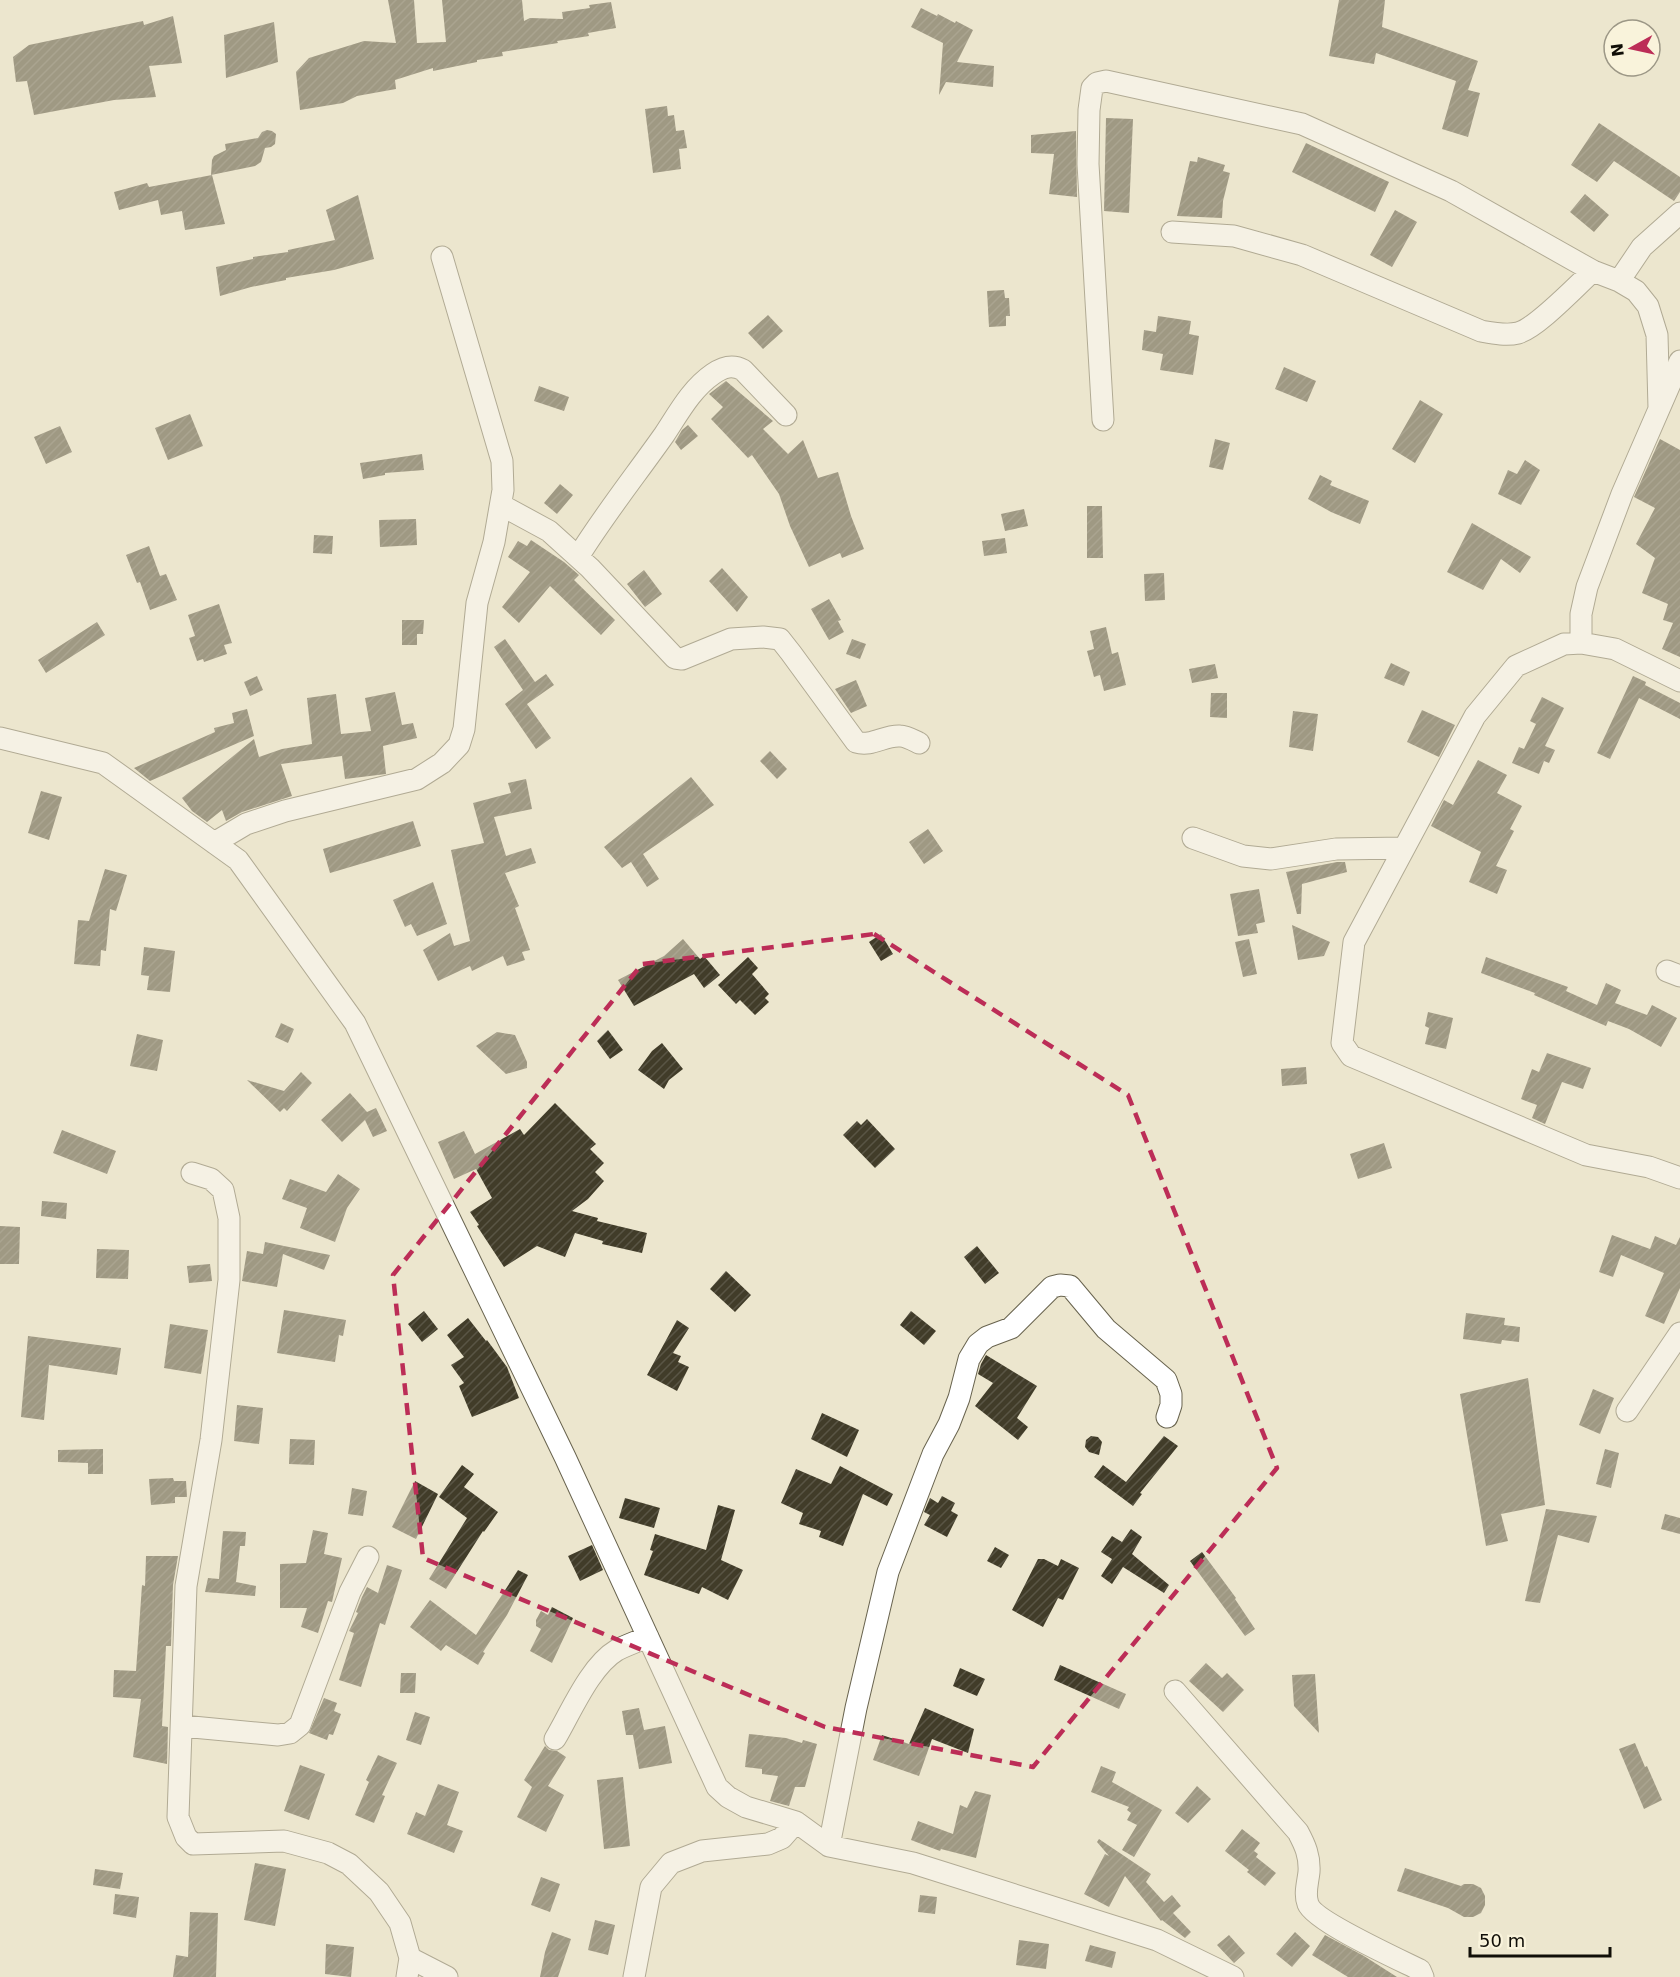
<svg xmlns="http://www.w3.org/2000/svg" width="1680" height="1977" font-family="'DejaVu Sans',sans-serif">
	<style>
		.building { fill: url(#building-hatch) }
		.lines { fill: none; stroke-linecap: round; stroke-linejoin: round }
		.street-casing { stroke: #68634e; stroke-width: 23 }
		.street { stroke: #fff; stroke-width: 21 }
		.marked { fill: none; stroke: #bc2d57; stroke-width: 4.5; stroke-dasharray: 12 8; stroke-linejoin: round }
	</style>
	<defs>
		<pattern id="building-hatch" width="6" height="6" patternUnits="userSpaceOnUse" patternTransform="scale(1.5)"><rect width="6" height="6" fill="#413c29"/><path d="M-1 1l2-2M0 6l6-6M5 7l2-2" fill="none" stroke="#595545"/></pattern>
	</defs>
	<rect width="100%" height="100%" fill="#ece6ce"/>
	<path class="building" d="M388,0h26l3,43 29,-1 -4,-42h80l2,21 6,-3 33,1 -1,-7 28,-4 -1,-3 22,-3 5,26 -28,5 1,3 -32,5 1,2 -56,9 1,4 -26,4v2l-44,9v-3l-38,12 1,9 -39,7 -14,7 -43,7 -4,-38 13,-14 55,-17 32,2z
		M1339,0h46l-3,27 96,34 -10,29 12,3 -12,44 -26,-8 14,-48 -80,-28 -2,11 -45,-8z
		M921,8l16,8 1,-2 17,9 1,-2 17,9 -16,32 37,4 -1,21 -47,-5 -7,13 4,-52 -32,-16z
		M173,16l9,47 -33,3 7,31 -42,3 -80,15 -7,-34 -11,1 -3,-25 16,-12 114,-24 1,4z
		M274,22l4,40 -52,16 -2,-43z
		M667,106l1,10 6,-1 2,16 8,-1 3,18 -8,1 2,20 -28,4 -8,-64z
		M1106,118l27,1 -4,94 -25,-2z
		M1599,123l81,54v15l-6,9 -60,-40 -17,21 -26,-17z
		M267,130l5,1 4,3 -1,10 -4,3 -6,1 -4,14 -6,4 -44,9 1,-15 2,-4 12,-6 -1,-6 33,-6 4,-6z
		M1076,131l1,66 -28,-3 5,-40 -23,-1v-18z
		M1306,143l83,39 -14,30 -83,-40z
		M1198,157l27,8 -2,6 7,2 -7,28 -1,17 -45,-2 13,-55 7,1z
		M212,175l13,49 -40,6 -3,-19 -21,4 -3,-15 -39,10 -5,-18 33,-9 2,4z
		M1585,194l24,21 -15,17 -24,-20z
		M358,195l16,64 -40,11 -48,8v2l-35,7 -31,9 -4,-29 37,-8v-2l35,-5v-2l47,-10 -9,-30z
		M1395,210l22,12 -25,45 -22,-12z
		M1004,290l1,8h4l1,18h-4v10l-17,1 -2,-36z
		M768,315l15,16 -20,18 -15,-16z
		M1158,316l33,5 -2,13 10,2 -6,39 -33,-5 3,-16 -21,-4 2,-20 12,2z
		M1284,367l32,14 -9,21 -32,-13z
		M726,381l47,40 -10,8 25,25 15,-14 15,38 20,-6 13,44 13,33 -22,9 -2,-5 -31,14 -19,-41 -11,-32 -27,-39 -4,3 -37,-39 12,-12 -14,-13z
		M539,386l30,11 -5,14 -30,-10z
		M1420,400l23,14 -28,49 -23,-14z
		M190,414l13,32 -35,14 -13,-32z
		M688,425l10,11 -17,14 -6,-8 7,-12z
		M60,426l12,26 -26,12 -12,-27z
		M1215,439l15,4 -7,27 -14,-3z
		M1660,439l20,11v207l-18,-8 11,-26 -10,-3 5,-16 -26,-11 13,-35 -19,-14 19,-36 -21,-11z
		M422,454l2,16 -39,3v2l-22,4 -3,-16z
		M1525,460l15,10 -19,35 -23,-11 10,-24 9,4z
		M1320,475l12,6 -2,4 39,16 -9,23 -29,-12 -23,-13z
		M560,484l13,11 -16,19 -13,-11z
		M1087,506h15l1,52h-16z
		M1024,509l4,17 -23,5 -4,-17z
		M416,519l1,26 -37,2 -1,-27z
		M1472,523l59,34 -11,16 -19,-14 -18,31 -36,-18z
		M314,535l19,1 -1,18 -19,-1z
		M1005,538l2,15 -23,3 -2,-15z
		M531,540l33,22 15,13 -5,5 41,40 -14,15 -51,-49 -31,37 -17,-16 28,-35 -22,-15 10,-16 9,5z
		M149,546l11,30 6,-2 11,26 -27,10 -10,-28 -3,1 -11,-28z
		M722,568l26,29 -11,15 -28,-31z
		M644,570l18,24 -17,13 -18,-23z
		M1164,573l1,27 -20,1 -1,-27z
		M829,599l12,21 -3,1 6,11 -15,8 -18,-31z
		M219,604l13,39 -8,2 3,9 -23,8 -1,-3 -6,2 -8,-23 6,-2 -7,-21z
		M402,620h22l-1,14h-6v11h-15z
		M97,622l8,13 -59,38 -8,-13z
		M1106,627l6,27 6,-2 8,33 -22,6 -4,-16 -6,2 -7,-26 7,-2 -4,-18z
		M505,639l30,43 11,-8 8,11 -27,19 24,34 -15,11 -31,-45 18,-14 -29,-43z
		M852,639l14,5 -6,15 -14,-5z
		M1391,663l19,9 -6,14 -20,-8z
		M1215,664l3,14 -26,5 -3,-14z
		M257,676l6,14 -13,6 -6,-14z
		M1633,676l13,6 -1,3 35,18v16l-41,-21 -29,61 -13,-6z
		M856,680l11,26 -16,7 -16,-24z
		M395,692l7,33 11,-2 4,15 -34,8 3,28 -41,5 -3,-23 -61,8 11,32 -50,16 -16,9 -4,-11 -15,12 -15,-11 -10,-13 72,-59 5,18 23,-8 30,-5 -5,-46 29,-4 5,40 30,-3 -6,-33z
		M1211,693h16v25l-17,-1z
		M1542,697l22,11 -19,38 10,4 -6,13 -5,-2 -5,13 -27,-11 7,-16 5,2 12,-25 -6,-3z
		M247,709l7,27 -104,45 -16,-13 81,-36 -1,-4 20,-5 -2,-10z
		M1422,710l33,15 -16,32 -32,-15z
		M1293,711l25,3 -5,37 -24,-4z
		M770,751l17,18 -10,10 -17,-18z
		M1478,760l29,15 -10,18 25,13 -12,23 4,2 -18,35 11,4 -10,24 -28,-12 12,-30 -50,-26 13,-26 9,5z
		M691,777l23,28 -71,49 16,25 -12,8 -16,-25 -9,6 -18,-21z
		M526,779l6,30 -38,8 12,39 25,-8 5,15 -31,10 14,33 -4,2 15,42 -8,2 3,8 -18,6 -4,-10 -31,15 -2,-5 -32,15 -15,-31 27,-17 4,13 16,-5 -19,-91 33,-7 -11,-40 38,-10 -3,-10z
		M41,791l21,6 -13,43 -21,-7z
		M413,821l8,25 -91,27 -7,-24z
		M928,829l15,22 -19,13 -15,-22z
		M1337,862h8l2,10 -45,12 -1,30h-4l-11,-42z
		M105,869l22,6 -11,36 -6,-2 -4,42 -5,-1 -1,16 -26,-2 4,-44 11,1z
		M433,882l14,42 -30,12 -6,-12 -6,3 -12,-27z
		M1259,889l6,33 -9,2 2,9 -20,3 -8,-42z
		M1292,925l38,17 -6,14 -26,4z
		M881,934l12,20 -12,7 -12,-19z
		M683,939l17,20 4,-3 16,19 -16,13 -10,-14 -60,32 -16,-26 46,-24z
		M1249,939l8,35 -14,3 -8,-35z
		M144,947l31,4 -5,41 -23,-2 2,-14 -8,-1z
		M748,957l10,11 -6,6 17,20 -4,4 4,4 -14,13 -15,-15 -4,4 -18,-19z
		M1486,957l82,30 -2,4 31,14 9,-22 15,7 -6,13 32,12 5,-10 25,13 -16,29 -32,-18 -21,-8 -2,5 -72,-31 1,-2 -54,-20z
		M1428,1012l25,6 -7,31 -21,-5 4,-16 -4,-2z
		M281,1023l13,6 -6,14 -13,-6z
		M608,1030l15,20 -13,9 -13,-18z
		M497,1032l18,3 12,27v6l-21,6 -30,-28z
		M137,1034l26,6 -6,31 -27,-5z
		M662,1043l21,26 -14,11 -5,9 -26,-19 14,-19z
		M1547,1053l44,15 -8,21 -21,-7 -17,42 -13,-6 5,-13 -16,-6 11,-30 7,3z
		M1306,1067l1,17 -25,2 -1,-17z
		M301,1072l11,11 -25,28 -3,-3 -4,4 -33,-32 37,11z
		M350,1093l17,19 9,-4 11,23 -14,6 -8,-17 -23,22 -21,-22z
		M555,1103l41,41 -6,5 14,14 -9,9 9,9 -16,18 -16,12 26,7 -1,3 50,12 -5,20 -40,-9 1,-3 -28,-8 -10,24 -28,-11 -33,21 -27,-41 2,-1 -9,-13 22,-14 -16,-29 -22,10 -16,-37 26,-11 11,23 45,-25 4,6z
		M867,1119l28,30 -20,19 -32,-33 14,-14 4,4z
		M62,1130l54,21 -9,23 -54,-21z
		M1384,1143l8,25 -34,11 -8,-25z
		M338,1174l22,15 -13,19 -12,34 -35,-14 7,-20 -25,-9 8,-20 36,13z
		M42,1201l25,2 -1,16 -25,-3z
		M0,1226l20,1 -1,37h-19z
		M1612,1235l38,14 5,-13 21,9 4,-8v51l-16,36 -19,-8 19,-43 -43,-18 -8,22 -14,-5z
		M265,1242l19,4 46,9 -6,15 -41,-16 -6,33 -35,-6 5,-30 16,3z
		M977,1246l22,27 -14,11 -21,-27z
		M97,1249l32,1 -1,29 -32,-1z
		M210,1264l2,17 -23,2 -2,-17z
		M726,1271l25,24 -16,17 -25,-23z
		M284,1310l62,10 -3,16 -4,-1 -4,27 -58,-9z
		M424,1311l14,18 -16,13 -14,-18z
		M911,1311l25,20 -12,14 -24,-20z
		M1466,1313l39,5 -1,7 16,2 -1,15 -17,-2 -1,4 -38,-5z
		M468,1318l18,23 1,-1 20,27 12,31 -47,19 -13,-31 5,-3 -13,-18 13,-8 -17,-22z
		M677,1320l12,8 -16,25 8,3 -3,6 11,5 -12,24 -30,-16z
		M170,1324l38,6 -7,44 -37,-6z
		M28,1336l93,12 -4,27 -68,-10 -5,55 -23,-3z
		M986,1355l51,31 -20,32 11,9 -10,13 -43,-34 18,-23 -15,-9 3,-10z
		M1528,1378l17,127 -44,9 7,27 -22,5 -26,-152z
		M1593,1389l21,9 -14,36 -21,-9z
		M237,1405l26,3 -4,36 -25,-3z
		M822,1413l37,17 -12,27 -36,-18z
		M1091,1436l7,1 4,5 -3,13 -10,-3 -4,-5 1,-7z
		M1164,1436l14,10 -38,47 2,1 -9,12 -39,-29 9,-12 23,17z
		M290,1439l25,1 -1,25 -25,-1z
		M103,1449v25h-15v-11l-30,-1v-12z
		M1605,1449l14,4 -8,35 -15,-4z
		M462,1465l12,9 -10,13 34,25 -14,20 -1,-1 -37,58 -17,-10 38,-61 -28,-21z
		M840,1466l53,28 -6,12 -24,-12 -20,52 -24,-9 2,-6 -22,-7 4,-11 -22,-10 15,-34 35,15z
		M173,1478l1,3h12l1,16h-12v6l-24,2 -2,-26z
		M415,1481l23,13 -22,45 -24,-12z
		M352,1488l15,3 -4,25 -15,-2z
		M942,1496l13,7 -4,8 7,4 -11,22 -23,-12 6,-10 -6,-3 6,-14 8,5z
		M625,1498l35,10 -6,20 -35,-10z
		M718,1505l17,5 -14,50 22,10 -15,30 -26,-13 -3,7 -55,-19 9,-24 -3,-1 5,-16 51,16z
		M1546,1509l51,7 -8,27 -31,-8 -18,68 -15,-2z
		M1665,1514l15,4v16l-19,-5z
		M1131,1529l11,8 -10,17 37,31 -5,8 -41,-26 -11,17 -11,-8 11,-17 -11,-7 11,-16 10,6z
		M313,1530l15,3 -4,21 18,4 -10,44 -4,-1 -10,32 -17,-6 6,-19h-27v-44l26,-1z
		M223,1531l23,1 -1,14h-5l-4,36 20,4 -1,10 -50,-4 3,-14 11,1z
		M592,1545l11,25 -23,11 -12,-25z
		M995,1547l14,8 -8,13 -14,-7z
		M1202,1552l34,46 -1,1 20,30 -10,7 -55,-75z
		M146,1556h32l-5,29 -2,61h-5l-4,80 6,1 -1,37 -34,-7 8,-58 -28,-2 1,-27 22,1 6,-86 3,1z
		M1038,1559h6l14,7 3,-7 18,9 -16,32 -5,-2 -15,29 -31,-17z
		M387,1565l15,5 -17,55 -5,-2 -19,64 -22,-7 15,-47 -5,-2 9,-18 -2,-1 6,-15 5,-10 11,6z
		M518,1570l10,5 -21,40 -24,37 2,1 -7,12 -32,-20 -5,6 -31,-24 20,-27 46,35z
		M552,1607l21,11 -21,45 -22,-12 11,-22 -5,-3v-6l5,-9 7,4z
		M1206,1663l16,15 5,-5 17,17 -21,22 -34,-31z
		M1060,1665l66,29 -7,15 -65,-29z
		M960,1668l25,11 -8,17 -24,-10z
		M401,1673h15l-1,20h-15z
		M1315,1674l4,59 -25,-27 -2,-31z
		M324,1698l13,5 -3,8 7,3 -8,21 -4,-1 -2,6 -18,-7z
		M639,1708l5,22 21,-4 7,37 -33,6 -6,-34h-7l-4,-24z
		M925,1708l49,21 -6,24 -36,-14 -13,37 -46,-16 9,-25 27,9z
		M415,1712l15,5 -9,28 -15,-5z
		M749,1734l37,4 16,5 1,-3 14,4 -12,43h-10l-6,19 -19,-5 8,-25 -16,-2v-5l-17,-2z
		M1635,1743l10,24 2,-1 15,34 -18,9 -25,-60z
		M545,1746l4,4 8,1 9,6 -18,29 16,9 -18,37 -29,-15 15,-30 -8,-7z
		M378,1755l19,8 -15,32 3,1 -11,27 -19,-8 14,-33 -3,-2z
		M300,1765l25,9 -16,46 -25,-9z
		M1101,1766l15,6 -4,10 50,28 -28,47 -12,-7 15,-25 -10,-5 4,-7 -4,-3 2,-3 -38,-15z
		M623,1777l7,69 -26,3 -7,-69z
		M438,1784l21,8 -12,33 16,6 -9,22 -47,-19 9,-22 9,4z
		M1197,1786l14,13 -23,24 -13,-10z
		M975,1791l16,4 -15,63 -35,-9 -1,2 -29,-11 7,-19 35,13 7,-29 7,3z
		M1242,1829l18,14 -6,8 4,3 -2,3 20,16 -11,13 -18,-14 2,-2 -24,-19z
		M1099,1839l52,35 -5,8 18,20 8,-7 9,11 -8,7 18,19 -6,6 -23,-18 -1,1 -36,-45 -16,31 -25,-13 21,-40 4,2 -12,-14z
		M255,1863l31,6 -11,57 -31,-6z
		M1405,1868l56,18 3,-2h9l8,4 4,8v9l-4,8 -8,4h-9l-16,-9 -51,-17z
		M95,1869l28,4 -3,16 -27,-4z
		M541,1877l19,7 -10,28 -19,-7z
		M115,1894l24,3 -3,21 -23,-4z
		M920,1895l17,2 -2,17 -17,-2z
		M190,1912l28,1 -2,64h-43l3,-22 12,2z
		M595,1920l20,5 -7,30 -20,-5z
		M552,1932l19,7 -13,38h-18l5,-25z
		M1295,1932l15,14 -18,21 -16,-13z
		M1229,1935l16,18 -11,10 -17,-18z
		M1325,1935l39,21 33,21h-49l-36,-22z
		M1019,1940l30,4 -3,25 -30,-4z
		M326,1944l28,3 -3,30 -26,-3z
		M1090,1945l26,7 -4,16 -27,-7z"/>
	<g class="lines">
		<defs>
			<path id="street" d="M1172,232l62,4 68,19 179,76c11,2 25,5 37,2 19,-5 58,-47 75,-62
				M1619,281l23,-34 38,-34
				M1103,420l-15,-256 1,-54 3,-22 5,-5 9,-2 196,43 149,67 142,80 26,10 17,10 12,15 9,29 2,73
				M501,505l48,26 41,37 85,90 7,1 49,-20 32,-2 17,2 11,14 65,89c16,5 28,-7 44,-6 6,0 13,4 19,7
				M578,557c26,-42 57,-81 86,-122 14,-21 27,-46 49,-61 10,-7 19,-10 30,-4l43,45
				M1581,643v-29l6,-27 35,-93 58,-133
				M1680,681l-65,-32 -34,-6 -17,1 -48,22 -41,50 -121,226 -12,101 9,13 235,99 63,12 31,11
				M0,738l103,25 135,97 117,163 210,434 152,330 11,10 18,10 50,15 33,24 84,17 244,77 76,37
				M1193,838l50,18 28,3 65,-10 68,-1
				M214,843l32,-19 39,-13 132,-32 25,-16 17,-18 5,-16 13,-126 17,-61 9,-52 -1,-29 -60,-204
				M1667,971l13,5
				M192,1173l19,6 12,11 6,28v62l-18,160 -25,146 -8,231 8,20 7,7 91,-3 44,12 21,11 30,28 21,31 10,35 -3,19
				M1627,1411l53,-78
				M1175,1691l123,141c7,13 12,24 11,40 -1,10 -5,22 -1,32 6,17 92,56 112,66l3,7
				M182,1726l96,9 12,-2 10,-8 50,-133 18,-35
				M555,1739c16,-27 35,-73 62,-89 10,-5 21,-9 31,-13
				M829,1846l27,-138 32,-136 45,-118 16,-30 10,-26 10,-39 9,-15 9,-7 24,-9 41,-41 8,-2 10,1 36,43 60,51 5,14v11l-4,12
				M410,1958l37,19
				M634,1977l17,-90 20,-24 31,-12 66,-7 14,-6 14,-16"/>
		</defs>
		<use href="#street" class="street-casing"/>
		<use href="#street" class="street"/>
	</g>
	<path d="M0 0H1680V1977H0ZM874,934l254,161 149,373 -244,299 -208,-40 -402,-169 -30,-283 249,-311z" fill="#ece6ce" fill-opacity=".55" fill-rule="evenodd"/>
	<path class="marked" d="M874,934l254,161 149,373 -244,299 -208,-40 -402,-169 -30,-283 249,-311z"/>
	<g transform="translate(1632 48) rotate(262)"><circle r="28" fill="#f9f3db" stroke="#9c9786" stroke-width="1.5"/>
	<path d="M0-4.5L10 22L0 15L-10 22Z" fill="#bc2d57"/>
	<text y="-9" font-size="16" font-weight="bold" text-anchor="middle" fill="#100e07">N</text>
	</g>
	<path d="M1470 1947v9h140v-9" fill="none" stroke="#100e07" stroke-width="3"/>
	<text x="1479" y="1947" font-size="18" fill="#100e07" stroke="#f9f3db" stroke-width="4.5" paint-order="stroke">50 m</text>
</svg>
